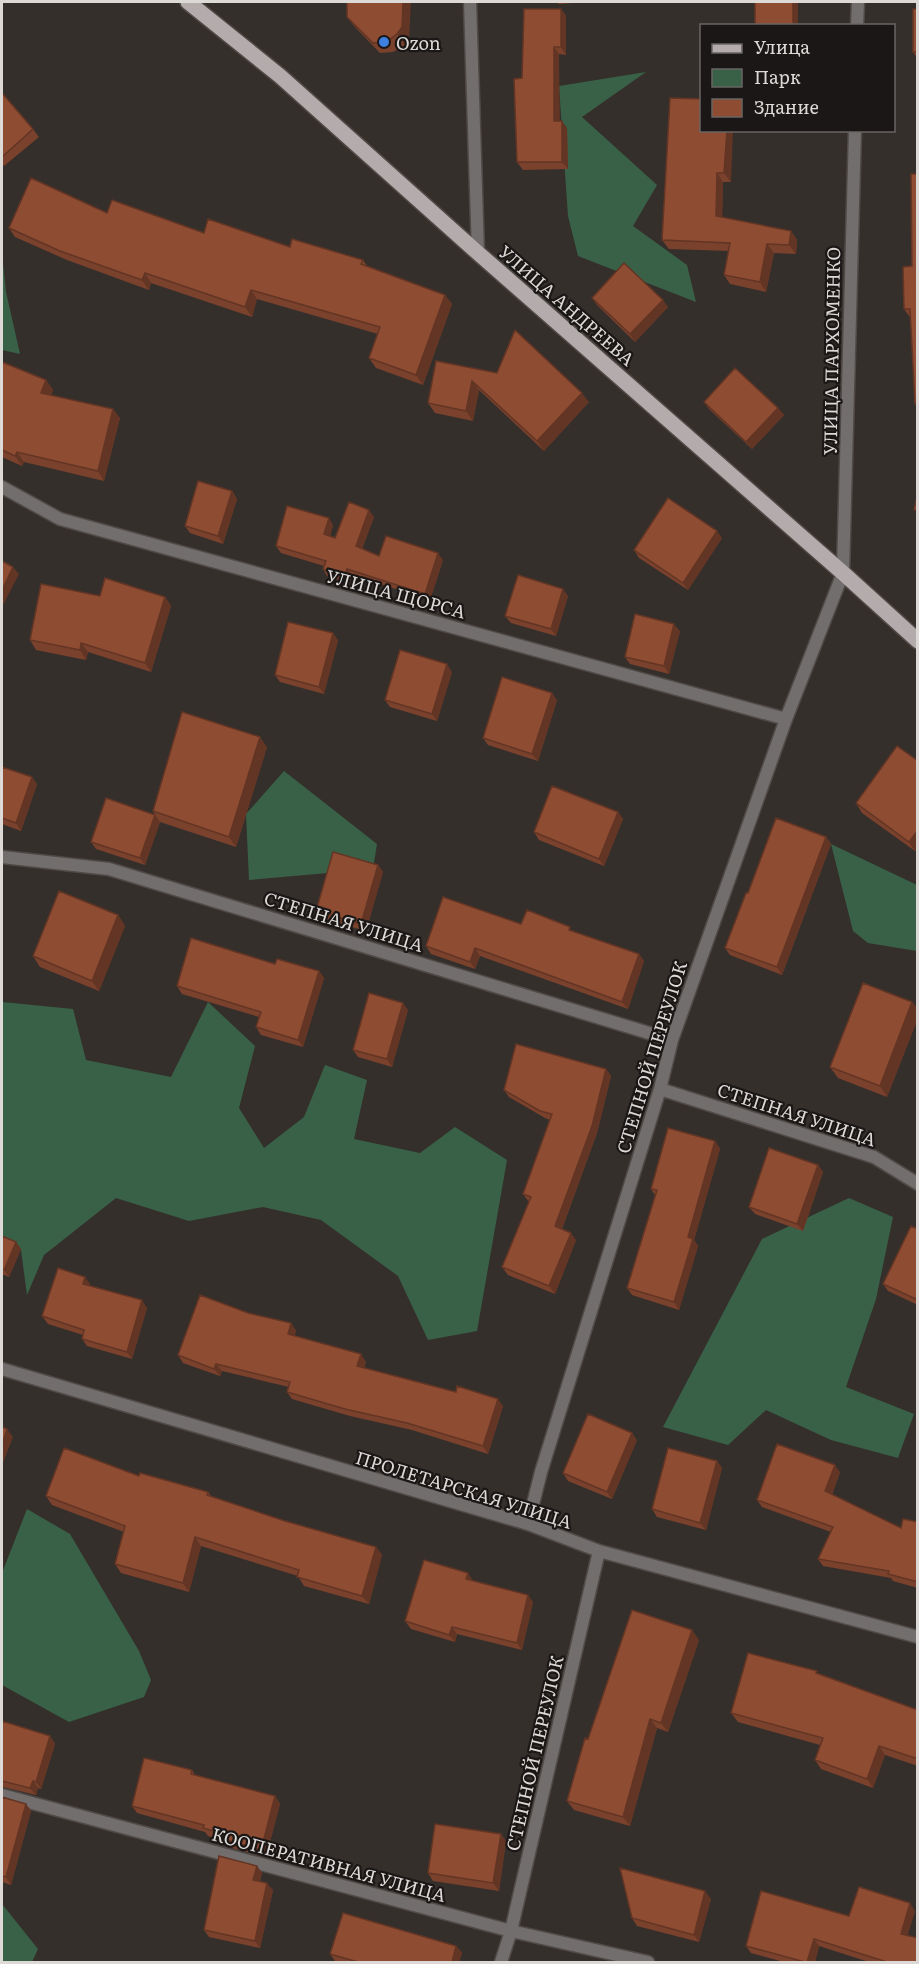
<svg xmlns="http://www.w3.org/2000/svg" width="919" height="1964" font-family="Literata,serif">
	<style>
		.green { fill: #396147 }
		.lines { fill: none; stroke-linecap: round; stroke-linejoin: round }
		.minor-casing { stroke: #504a47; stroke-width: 15 }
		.primary-casing { stroke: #504a47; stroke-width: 18 }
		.minor { stroke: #726e6e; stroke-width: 12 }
		.primary { stroke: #b4acac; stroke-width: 15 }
		.wall { fill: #7a412c }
		.shaded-wall { fill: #633524 }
		.building { fill: #8e4c33; stroke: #633524; stroke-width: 1.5 }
		.shop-dot { fill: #3f7fe0; stroke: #1a1716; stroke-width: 2 }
		.labels { text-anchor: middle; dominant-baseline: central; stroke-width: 4.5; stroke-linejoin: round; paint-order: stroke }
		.poi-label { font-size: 18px; fill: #ddd9d7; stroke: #1a1716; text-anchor: start }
		.street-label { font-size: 18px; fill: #ddd9d7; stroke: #1a1716 }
	</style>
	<rect width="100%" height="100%" fill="#352f2c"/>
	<path class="green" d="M646,72l-64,45 75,68 -24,41 54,39 9,37 -118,-46 -10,-40 -9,-130z
		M2,253l4,39 14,62 -18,-4z
		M284,771l93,73 -4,25 -124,11 -3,-66z
		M831,844l86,41v66l-49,-8 -15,-12z
		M2,1002l71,7 13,51 85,17 37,-75 47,44 -16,62 25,40 40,-31 21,-52 42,15 -13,59 66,14 35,-26 52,33 -30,171 -49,9 -30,-64 -77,-56 -58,-13 -74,14 -73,-23 -72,57 -17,40 -6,-45 -19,-15z
		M849,1198l44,19 -17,82 -30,88 68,27 -16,44 -67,-18 -65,-30 -38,35 -65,-18 99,-188z
		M27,1509l43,25 69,117 12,29 -7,17 -75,25 -67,-37v-112z
		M2,1904l36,45 -6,13h-30z"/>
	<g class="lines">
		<defs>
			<path id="minor" d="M470,2l8,251
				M857,26l1,-24
				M2,487l58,32 726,200
				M2,857l107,12 563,171
				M660,1089l214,68 44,27
				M2,1369l526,155 71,27 319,86
				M528,1524l13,-52 119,-383 12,-49 114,-321 57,-146 12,-443
				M2,1795l509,136 137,31
				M501,1962l10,-31 88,-380"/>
			<path id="primary" d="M188,2l92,74 198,177 365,320 75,68"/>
		</defs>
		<use href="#minor" class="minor-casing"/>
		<use href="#primary" class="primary-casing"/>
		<use href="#minor" class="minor"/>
		<use href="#primary" class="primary"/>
	</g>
	<path class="wall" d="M556,2h31l-28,2z
		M561,9l5,7v39l-7,-1v67l8,7 1,41 -45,1 -6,-8 5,-84z
		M918,9v50l-5,-7z
		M347,17l62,21 -4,7 -12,7 -13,1 -25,-26z
		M2,93l31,36 6,8 -35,29 -2,-3z
		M702,99l29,83h-8l-1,36 69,13 6,9 -1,14 -22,-1 -8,39 -36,-8 -6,-9 5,-24 -60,-2 -7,-9z
		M918,174v233l-3,-3 -4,-88h-2l-5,-7 8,-43z
		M107,213l97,20 86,14 73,13 4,6 78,29 7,9 -29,81 -47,-17 -7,-10 9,-24 -121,-35 -5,18 -101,-34 -2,7 -82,-30 -52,-23 -6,-9z
		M592,298l76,9 -33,35 -38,-37z
		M436,361l61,12 92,29 -45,49 -65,-61 -6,31 -38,-8 -7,-10z
		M2,362l44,18 7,10 -2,5 69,23 -16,63 -80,-19 -2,4 -20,-9z
		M704,402l74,6 6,7 -32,34 -43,-40z
		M232,491l5,8 -14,45 -33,-11 -5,-7z
		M374,517l-12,32 17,7 64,4 -13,40 -78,-25 -3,9 -22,-8 -4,-7 1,-3 -43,-13 -5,-7 57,-21 -3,11 5,2z
		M722,538l-34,52 -49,-32 -5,-8z
		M568,596l-12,40 -45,-13 -6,-7z
		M165,597l6,9 -20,66 -63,-20 -2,8 -50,-10 -6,-10z
		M680,631l-11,43 -39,-10 -5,-7z
		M338,640l-14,54 -44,-12 -5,-7z
		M452,672l-15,49 -47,-14 -5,-7z
		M557,700l-19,61 -50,-16 -5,-7z
		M267,747l-31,100 -76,-25 -15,43 -49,-16 -5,-7 64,-27 -2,-4z
		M918,761v87l-3,3 -53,-38 -6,-10z
		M2,767l35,17 -16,47 -19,-7z
		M618,812l5,7 -19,47 -65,-26 -5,-8z
		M826,837l5,7 -49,131 -52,-20 -5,-7 23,-55z
		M378,865l5,7 -17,59 -45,-13 -5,-7z
		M118,915l7,11 -26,65 -59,-24 -7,-11z
		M521,924l53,8 65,22 5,7 -16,48 -148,-53 -5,13 -44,-15 -5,-8z
		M275,964l44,7 5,7 -21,69 -42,-12 -5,-8 3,-10 -77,-23 -5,-8z
		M912,1002l6,7v9l-31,79 -49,-19 -8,-11z
		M408,1010l-16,57 -34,-10 -5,-7z
		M606,1069l5,7 -14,57 -35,96 14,11 -21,54 -47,-19 -6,-8 27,-65 -6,-8 27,-74 -5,-2 -36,-21 -5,-7z
		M715,1141l5,8 -26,91 4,6 -19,64 -47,-15 -5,-7 28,-93 -4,-6z
		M818,1165l5,7 -20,59 -48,-17 -6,-7z
		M918,1229v76l-30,-14 -5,-7z
		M2,1236l14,6 5,7 -12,28 -7,-3z
		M90,1284v2l57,22 -15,51 -45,-13 -5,-7 1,-4 -35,-11 -6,-8z
		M248,1313l43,10 5,8 -2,5 72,26 -2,6 139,38 -15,48 -76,-24 -62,-14 -58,-17 -5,-7 2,-5 -67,-16 -2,5 -37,-13 -5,-8z
		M637,1440l-25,59 -44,-18 -5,-8z
		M717,1461l5,7 -16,62 -49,-13 -5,-8z
		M840,1472l-8,23 69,33 17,-6v66l-25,-7 -2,-3 -68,-12 -5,-7 13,-27 -69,-25 -5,-7z
		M139,1476l69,16 3,4 74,25 91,26 6,8 -13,49 -65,-18 -6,-10 -97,-30 -12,46 -68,-19 -6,-9 9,-32 -72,-27 -6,-9z
		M473,1581l60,21 -11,48 -65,-16 -2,8 -44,-13 -6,-8z
		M699,1640l-31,92 -11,-4 -27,98 -56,-16 -7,-9 21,-62z
		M818,1673l100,37v56l-33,-11 -12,33 -52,-19 -6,-9 5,-15 -82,-23 -7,-9z
		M2,1721l48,15 5,8 -14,45 -3,-1 -2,7 -33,-8 -1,-2z
		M192,1770l3,5 80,21 5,8 -14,53 -38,-10 -5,-7 -15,-4 -3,-4 -68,-19 -5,-7z
		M2,1797l24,7 5,7 -20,74 -9,-3z
		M506,1841l-7,50 -66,-10 -5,-8z
		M257,1866l5,7 -2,8 13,9 -13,58 -51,-11 -5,-7z
		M711,1899l-12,43 -62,-16 -5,-8z
		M915,1911l-8,24 11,27h-49l-50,-16 -4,16h-31l-33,-9 -5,-7 103,-30z
		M456,1946l6,7 -3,9h-119l-5,-1 -5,-7z"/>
	<path class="shaded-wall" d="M403,2h8l-2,36 -4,7 -8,-11z
		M793,2h5v24h-5z
		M561,9l5,7v39l-5,-8z
		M554,47l5,7 1,75 -6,-8z
		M562,121l5,7 1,41 -6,-7z
		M727,130h6l-2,52 -7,-9z
		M717,173l6,9 -1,43 -6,-9z
		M791,231l6,9 -1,14 -7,-9z
		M767,244l7,9 -8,39 -6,-10z
		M145,273l6,10 -2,7 -7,-10z
		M251,290l6,9 -5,18 -7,-10z
		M445,295l7,9 -29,81 -7,-10z
		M663,300l5,7 -33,35 -5,-8z
		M46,380l7,10 -5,13 -7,-10z
		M472,381l7,9 -6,31 -7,-10z
		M582,393l7,9 -45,49 -7,-10z
		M778,408l6,7 -32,34 -6,-7z
		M113,409l7,9 -16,63 -6,-10z
		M17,452l7,10 -2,4 -7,-10z
		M232,491l5,8 -14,45 -5,-8z
		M369,510l5,7 -14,36 -4,-7z
		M329,518l4,7 -4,16 -5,-7z
		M717,531l5,7 -34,52 -5,-7z
		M438,553l5,7 -13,40 -5,-6z
		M13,567l6,7 -17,33v-17z
		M347,569l5,6 -3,9 -5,-7z
		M563,589l5,7 -12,40 -5,-7z
		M165,597l6,9 -20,66 -6,-9z
		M674,624l6,7 -11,43 -5,-8z
		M333,633l5,7 -14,54 -5,-7z
		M81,643l7,9 -2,8 -6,-10z
		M447,664l5,8 -15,49 -5,-7z
		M552,693l5,7 -19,61 -6,-7z
		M260,737l7,10 -31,100 -7,-10z
		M32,777l5,7 -16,47 -5,-8z
		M618,812l5,7 -19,47 -5,-7z
		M155,815l5,7 -15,43 -5,-7z
		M918,830v18l-3,3 -6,-9z
		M826,837l5,7 -49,131 -5,-8z
		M378,865l5,7 -17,59 -5,-7z
		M118,915l7,11 -26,65 -7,-10z
		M475,948l5,8 -5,13 -5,-7z
		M639,954l5,7 -16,48 -6,-7z
		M319,971l5,7 -21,69 -5,-7z
		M912,1002l6,7v9l-31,79 -7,-11z
		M403,1003l5,7 -16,57 -5,-8z
		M606,1069l5,7 -14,57 -37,100 -5,-7z
		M715,1141l5,8 -26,91 4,6 -19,64 -5,-8 14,-65z
		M818,1165l5,7 -20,59 -6,-7z
		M571,1233l5,7 -21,54 -6,-8z
		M16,1242l5,7 -12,28 -5,-7z
		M85,1277l5,7 -2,7 -5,-7z
		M142,1300l5,8 -15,51 -5,-7z
		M291,1323l5,8 -3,10 -5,-7z
		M361,1354l5,8 -4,12 -5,-8z
		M216,1364l6,7 -2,5 -6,-7z
		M498,1399l5,7 -15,48 -5,-8z
		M7,1429l6,8 -11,28v-20z
		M632,1433l5,7 -25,59 -5,-7z
		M717,1461l5,7 -16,62 -6,-7z
		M835,1465l5,7 -10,27 -5,-8z
		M195,1537l6,9 -12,46 -6,-9z
		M376,1547l6,8 -13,49 -7,-8z
		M468,1573l5,8 -7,-2z
		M528,1595l5,7 -11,48 -5,-7z
		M452,1627l5,7 -2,8 -6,-7z
		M692,1630l7,10 -31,92 -7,-9z
		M650,1719l7,9 -27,98 -7,-9z
		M50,1736l5,8 -14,45 -5,-7z
		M879,1746l6,9 -12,33 -6,-9z
		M33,1781l5,7 -2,7 -6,-7z
		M275,1796l5,8 -14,53 -5,-7z
		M26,1804l5,7 -20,74 -5,-8z
		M501,1834l5,7 -7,50 -6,-8z
		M257,1866l5,7 -4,14 -5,-7z
		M267,1883l6,7 -13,58 -5,-7z
		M705,1891l6,8 -12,43 -5,-7z
		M910,1903l5,8 -9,30 -5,-7z
		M814,1939l5,7 -4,16h-8z
		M456,1946l6,7 -3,9h-7z"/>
	<path class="building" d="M347,2h56l-1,25 -5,7 -11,8 -13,1 -26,-26z
		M755,2h38v24h-38z
		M524,9h37v38h-7v74h8v41h-45l-3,-83 8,-1z
		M913,9h5v43h-5z
		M2,93l31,36 -31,28z
		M670,98l32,1v31h25l-3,43h-7l-1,43 75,15 -2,14 -22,-1 -7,38 -36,-7 6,-32 -68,-3z
		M911,174h7v230h-3l-5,-95h-6l-1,-42 9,-1z
		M31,178l76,35 5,-13 92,33 4,-14 82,28 2,-8 71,21 -2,4 84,31 -29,80 -47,-17 11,-31 -129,-37 -6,17 -100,-34 -3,7 -82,-29 -51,-23z
		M624,263l39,37 -33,34 -38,-36z
		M515,330l67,63 -45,48 -65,-60 -6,30 -38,-8 8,-42 61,12z
		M2,362l44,18 -5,13 72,16 -15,62 -81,-19 -2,4 -13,-6z
		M735,368l43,40 -32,34 -42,-40z
		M198,481l34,10 -14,45 -33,-10z
		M918,493v17h-4z
		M668,498l49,33 -34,52 -49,-33z
		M349,502l20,8 -13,36 23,10 7,-20 52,17 -13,41 -78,-25 -3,8 -21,-8 3,-8 -50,-15 11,-40 42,12 -5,16 11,4z
		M2,561l11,6 -11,23z
		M518,575l45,14 -12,40 -46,-13z
		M105,578l60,19 -20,66 -64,-20 -1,7 -50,-10 11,-56 59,12z
		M635,614l39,10 -10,42 -39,-9z
		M288,622l45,11 -14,54 -44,-12z
		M400,650l47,14 -15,50 -47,-14z
		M502,677l50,16 -20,61 -49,-16z
		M182,712l78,25 -31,100 -76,-26z
		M897,746l21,15v69l-9,12 -53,-39z
		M2,767l30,10 -16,46 -14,-5z
		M552,786l66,26 -19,47 -65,-27z
		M106,798l49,17 -15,43 -49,-16z
		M776,818l50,19 -49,130 -52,-19 21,-55h2z
		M333,852l45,13 -17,59 -45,-13z
		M59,891l59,24 -26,66 -59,-25z
		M443,897l78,27 6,-14 43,17 -1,3 70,24 -17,48 -147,-54 -5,14 -44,-16z
		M191,938l84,26 2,-5 42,12 -21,69 -42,-13 5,-15 -84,-26z
		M863,983l49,19 -32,84 -50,-19z
		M369,993l34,10 -16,56 -34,-9z
		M516,1044l90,25 -14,57 -37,100 16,7 -22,53 -47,-19 29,-70 -8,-3 29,-80 -12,-3 -36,-21z
		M668,1128l47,13 -27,96 5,2 -19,63 -47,-14 30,-98 -6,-1z
		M769,1148l49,17 -21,59 -48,-17z
		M911,1226l7,3v71l-35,-16z
		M2,1236l14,6 -12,28 -2,-1z
		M58,1268l27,9 -2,7 59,16 -15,52 -45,-13 2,-9 -42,-14z
		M200,1295l48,18 43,10 -3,11 73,20 -4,12 99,26 1,-6 41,13 -15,47 -76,-23 -62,-14 -58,-17 3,-10 -74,-18 -2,5 -36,-14z
		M588,1414l44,19 -25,59 -44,-19z
		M2,1427l5,2 -5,16z
		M777,1444l58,21 -10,26 76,37 2,-9 15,3v60l-30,-8 1,-3 -71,-12 15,-32 -76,-27z
		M64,1448l75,28 1,-3 68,19 -1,3 78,26 91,26 -14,49 -65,-19 2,-7 -104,-33 -12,46 -68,-19 10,-38 -79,-30z
		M668,1448l49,13 -17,62 -48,-14z
		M424,1560l44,13 -2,6 62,16 -11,48 -65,-16 -3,8 -44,-14z
		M632,1610l60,20 -31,93 -11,-4 -27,98 -56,-16 18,-63 3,1z
		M748,1653l69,18 -1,2 102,37v49l-39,-13 -12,33 -52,-19 8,-22 -92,-25z
		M2,1721l48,15 -14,46 -3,-1 -3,7 -28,-7z
		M144,1758l48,12 -1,4 84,22 -14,54 -38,-11 1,-5 -21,-6 1,-3 -72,-19z
		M2,1797l24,7 -20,73 -4,-1z
		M435,1824l66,10 -8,49 -65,-10z
		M219,1856l38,10 -4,14 14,3 -12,58 -51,-11z
		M620,1868l85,23 -11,44 -62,-17z
		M859,1887l51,16 -9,31 17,4v24h-31l-73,-23 -7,23h-2l-59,-16 15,-55 88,25z
		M343,1913l113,33 -4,16h-94l-28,-8z"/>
	<circle class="shop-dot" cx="384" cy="42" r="6"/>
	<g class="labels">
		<g class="poi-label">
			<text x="396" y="42">Ozon</text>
		</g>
		<g class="street-label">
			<text transform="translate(567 305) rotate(41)">УЛИЦА АНДРЕЕВА</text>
			<text transform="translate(831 351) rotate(-89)">УЛИЦА ПАРХОМЕНКО</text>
			<text transform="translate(396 593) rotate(15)">УЛИЦА ЩОРСА</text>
			<text transform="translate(344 921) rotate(17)">СТЕПНАЯ УЛИЦА</text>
			<text transform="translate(651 1057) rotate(-73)">СТЕПНОЙ ПЕРЕУЛОК</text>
			<text transform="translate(797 1114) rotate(18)">СТЕПНАЯ УЛИЦА</text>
			<text transform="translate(464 1489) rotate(17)">ПРОЛЕТАРСКАЯ УЛИЦА</text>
			<text transform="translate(534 1753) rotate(-77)">СТЕПНОЙ ПЕРЕУЛОК</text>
			<text transform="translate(329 1864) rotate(15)">КООПЕРАТИВНАЯ УЛИЦА</text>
		</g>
	</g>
	<rect width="919" height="1964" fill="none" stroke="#ddd9d7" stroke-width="6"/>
	<rect x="700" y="24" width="195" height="108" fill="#1a1716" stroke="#686563" stroke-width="1.5"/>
	<rect x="712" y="44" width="30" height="9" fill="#b4acac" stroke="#686563" stroke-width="1.5"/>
	<text x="754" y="54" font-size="18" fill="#ddd9d7">Улица</text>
	<rect x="712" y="69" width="30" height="18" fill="#396147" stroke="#686563" stroke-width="1.5"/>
	<text x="754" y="84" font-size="18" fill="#ddd9d7">Парк</text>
	<rect x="712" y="99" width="30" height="18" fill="#8e4c33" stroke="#686563" stroke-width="1.5"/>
	<text x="754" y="114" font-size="18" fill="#ddd9d7">Здание</text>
</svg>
